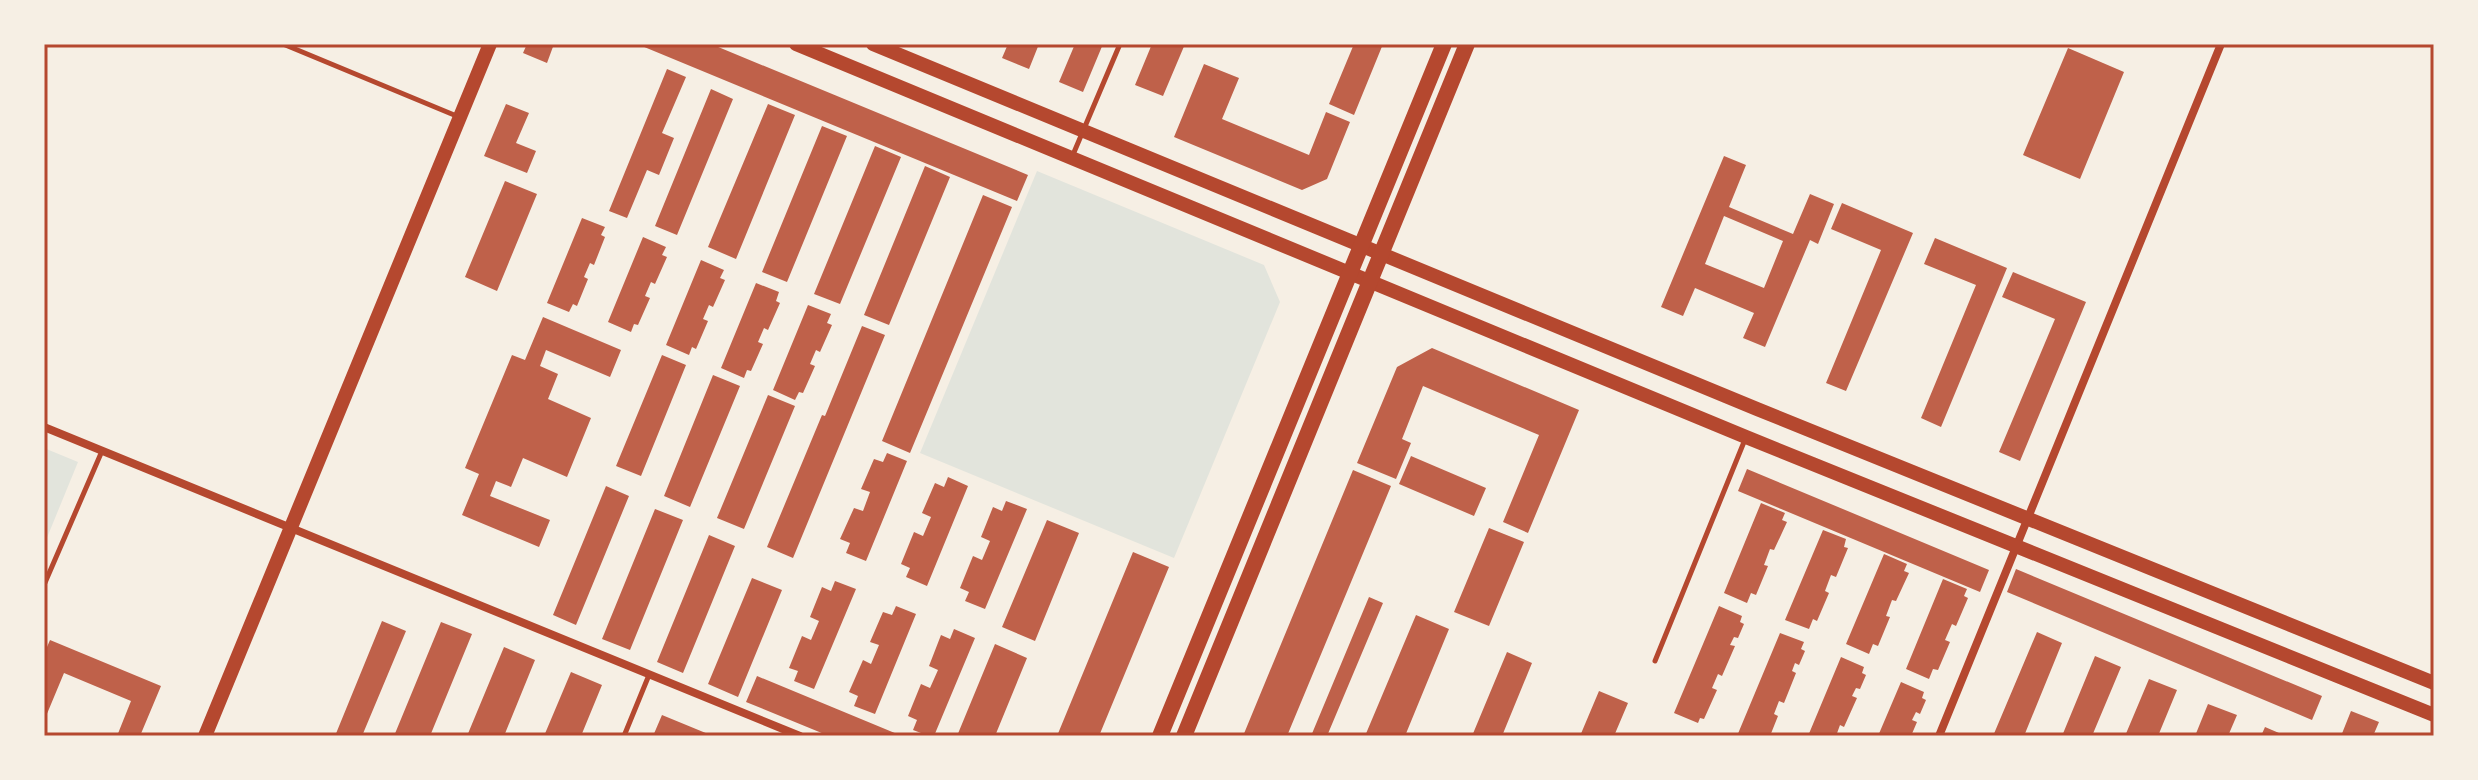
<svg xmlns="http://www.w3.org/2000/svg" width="2478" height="780" font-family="'Playfair Display',serif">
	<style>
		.green { fill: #e2e4dc }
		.building { fill: #bf614a; fill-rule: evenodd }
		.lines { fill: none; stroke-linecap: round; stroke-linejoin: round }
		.service { stroke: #b5482f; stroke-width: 5 }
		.minor { stroke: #b5482f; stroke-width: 8 }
		.tertiary { stroke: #b5482f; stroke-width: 14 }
		.secondary { stroke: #b5482f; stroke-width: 16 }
		.neatline { fill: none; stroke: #b5482f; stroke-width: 3 }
	</style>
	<rect width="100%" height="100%" fill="#f6efe4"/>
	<path class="green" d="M1037,171l227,94 16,37 -106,256 -254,-105z
		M44,448l34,14 -34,83z"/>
	<path class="building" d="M527,44h27l-7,19 -24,-10z
		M637,44h74l317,131 -11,26z
		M1008,44h31l-10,25 -27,-11z
		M1075,44h28l-20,48 -24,-10z
		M1152,44h33l-22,52 -28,-11z
		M1354,44h29l-29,71 -25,-11z
		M2068,48l56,24 -44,107 -57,-24z
		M1204,64l35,14 -17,41 87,36 17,-43 24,10 -23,57 -25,11 -128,-53z
		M667,69l19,8 -24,56 12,5 -15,37 -12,-5 -20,48 -18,-7z
		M711,89l22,10 -56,136 -22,-9z
		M506,104l23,9 -13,30 20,8 -9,22 -43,-17z
		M768,104l27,11 -59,144 -28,-12z
		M822,126l25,10 -60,146 -25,-10z
		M875,146l26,11 -61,147 -26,-10z
		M1724,156l22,9 -17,42 64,27 17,-40 24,10 -16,40 -8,-4 -45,107 -22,-9 11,-25 -59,-25 -12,28 -22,-9zM1724,216l59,25 -19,47 -59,-24z
		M925,166l25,11 -61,148 -25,-10z
		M505,181l32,13 -40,97 -32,-14z
		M983,195l29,12 -102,246 -28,-12z
		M1842,203l71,30 -67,158 -20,-8 55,-133 -50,-21z
		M582,218l23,9 -4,8 4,2 -11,28 -4,-2 -6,14 4,2 -11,27 -4,-2 -4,8 -22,-9z
		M643,237l23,10 -4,8 5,2 -12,27 -4,-2 -6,14 5,2 -12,27 -4,-1 -3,8 -23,-10z
		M1935,238l72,30 -66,159 -20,-9 55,-133 -52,-21z
		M701,260l23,10 -4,8 5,2 -12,27 -4,-2 -6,14 5,2 -12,28 -4,-2 -3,8 -23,-10z
		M2013,272l73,30 -66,159 -21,-9 56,-133 -53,-22z
		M756,283l23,9 -3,9 4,2 -12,27 -4,-2 -6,14 5,2 -12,27 -4,-1 -3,8 -23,-10z
		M808,305l23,9 -4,9 5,2 -12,27 -4,-2 -6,14 5,2 -12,27 -4,-1 -4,8 -22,-10z
		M543,317l78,33 -11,27 -64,-27 -6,16 18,8 -10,25 43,19 -24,59 -44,-19 -12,29 -15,-6 -6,15 60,24 -11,27 -77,-32 17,-41 -14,-6 47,-113 13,5z
		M862,326l23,9 -92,223 -26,-11 55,-132 3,1z
		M1432,348l147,62 -51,123 -25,-11 36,-87 -116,-49 -21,53 9,4 -15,36 -39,-16 40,-96z
		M662,355l24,10 -45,111 -25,-10z
		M713,375l27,11 -50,121 -26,-11z
		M768,395l27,11 -51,123 -27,-11z
		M887,453l20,8 -41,100 -20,-8 4,-10 -10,-4 14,-31 9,3 7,-19 -9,-3 13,-30 9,3z
		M1411,456l75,32 -12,28 -75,-32z
		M1747,469l242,101 -9,22 -242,-101z
		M1353,470l38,16 -104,250h-44z
		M948,477l20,9 -41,100 -21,-9 4,-9 -9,-4 13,-32 9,4 8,-19 -9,-4 13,-30 9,4z
		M606,486l23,10 -53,129 -23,-10z
		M1006,501l21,8 -42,100 -20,-8 4,-9 -9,-4 13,-32 9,4 8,-19 -9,-4 12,-30 9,4z
		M1761,503l24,10 -3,7 5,2 -13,28 -4,-1 -6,16 4,1 -12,29 -5,-2 -4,10 -23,-10z
		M655,509l28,11 -53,130 -28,-11z
		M1047,520l32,13 -44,108 -33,-14z
		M1489,528l35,14 -35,84 -35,-14z
		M1823,530l23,9 -2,8 4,1 -12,29 -5,-2 -6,16 4,2 -12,28 -4,-2 -4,10 -24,-9z
		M709,535l26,11 -52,127 -26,-11z
		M1133,552l36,15 -70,169h-42z
		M1884,554l23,10 -3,7 5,2 -13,28 -4,-1 -6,16 4,1 -12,29 -5,-2 -4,10 -23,-10z
		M2016,569l306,127 -10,24 -305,-128z
		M752,578l30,12 -44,107 -30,-13z
		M1943,579l24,10 -3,7 4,2 -12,28 -4,-2 -7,16 5,2 -12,28 -5,-1 -4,10 -23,-10z
		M835,581l21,8 -42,100 -20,-8 4,-10 -9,-3 13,-32 9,4 8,-19 -9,-4 12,-30 9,4z
		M1369,597l14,6 -56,133h-16z
		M896,606l20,8 -41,100 -21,-8 4,-10 -9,-4 14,-32 8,4 8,-19 -9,-3 13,-30 9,3z
		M1719,606l23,10 -2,6 4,2 -6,14 -4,-1 -4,8 5,1 -13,30 -4,-2 -6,14 5,2 -13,29 -4,-1 -2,5 -24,-10z
		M1416,615l33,14 -44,107h-40z
		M382,621l24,10 -44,105h-27z
		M441,622l31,12 -42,102h-36z
		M954,629l21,9 -41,98h-5l-16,-6 4,-10 -9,-4 13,-32 9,4 8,-18 -9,-4 12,-31 9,4z
		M2037,632l25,11 -38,93h-31z
		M1780,633l24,9 -3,7 4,2 -6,14 -4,-2 -3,8 4,2 -12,30 -5,-2 -5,13 4,2 -8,20h-33z
		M50,640l111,46 -21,50h-23l14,-35 -67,-28 -20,48v-67z
		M995,644l32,14 -32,78h-38z
		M504,647l31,13 -31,76h-37z
		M1507,652l25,11 -30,73h-30z
		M2095,656l26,11 -29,69h-30z
		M1841,657l23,10 -2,6 4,2 -6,14 -4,-1 -4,8 5,2 -13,29 -4,-2 -4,11h-28z
		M571,672l31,13 -21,51h-37z
		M757,676l145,60h-73l-83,-34z
		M2149,679l28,11 -19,46h-33z
		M1901,682l23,10 -2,6 4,2 -6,14 -4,-2 -4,8 5,2 -6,14h-33z
		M1599,691l29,12 -14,33h-34z
		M2208,704l29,11 -9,21h-33z
		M2351,711l28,11 -6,14h-32z
		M662,715l51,21h-60z
		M2265,727l21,9h-25z"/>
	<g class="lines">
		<path class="service" d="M283,44l176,73
			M1072,157l48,-113
			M44,585l58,-134
			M1655,661l91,-224
			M624,736l25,-61"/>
		<path class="minor" d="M44,427l756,309
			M1939,736l282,-692"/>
		<path class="tertiary" d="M796,44l950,393 688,278
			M873,44l884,365 677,274
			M205,736l285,-692"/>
		<path class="secondary" d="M1160,736l284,-692
			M1184,736l283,-692"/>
	</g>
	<rect width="2478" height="780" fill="none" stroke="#f6efe4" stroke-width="92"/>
	<rect x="46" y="46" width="2386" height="688" class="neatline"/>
</svg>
